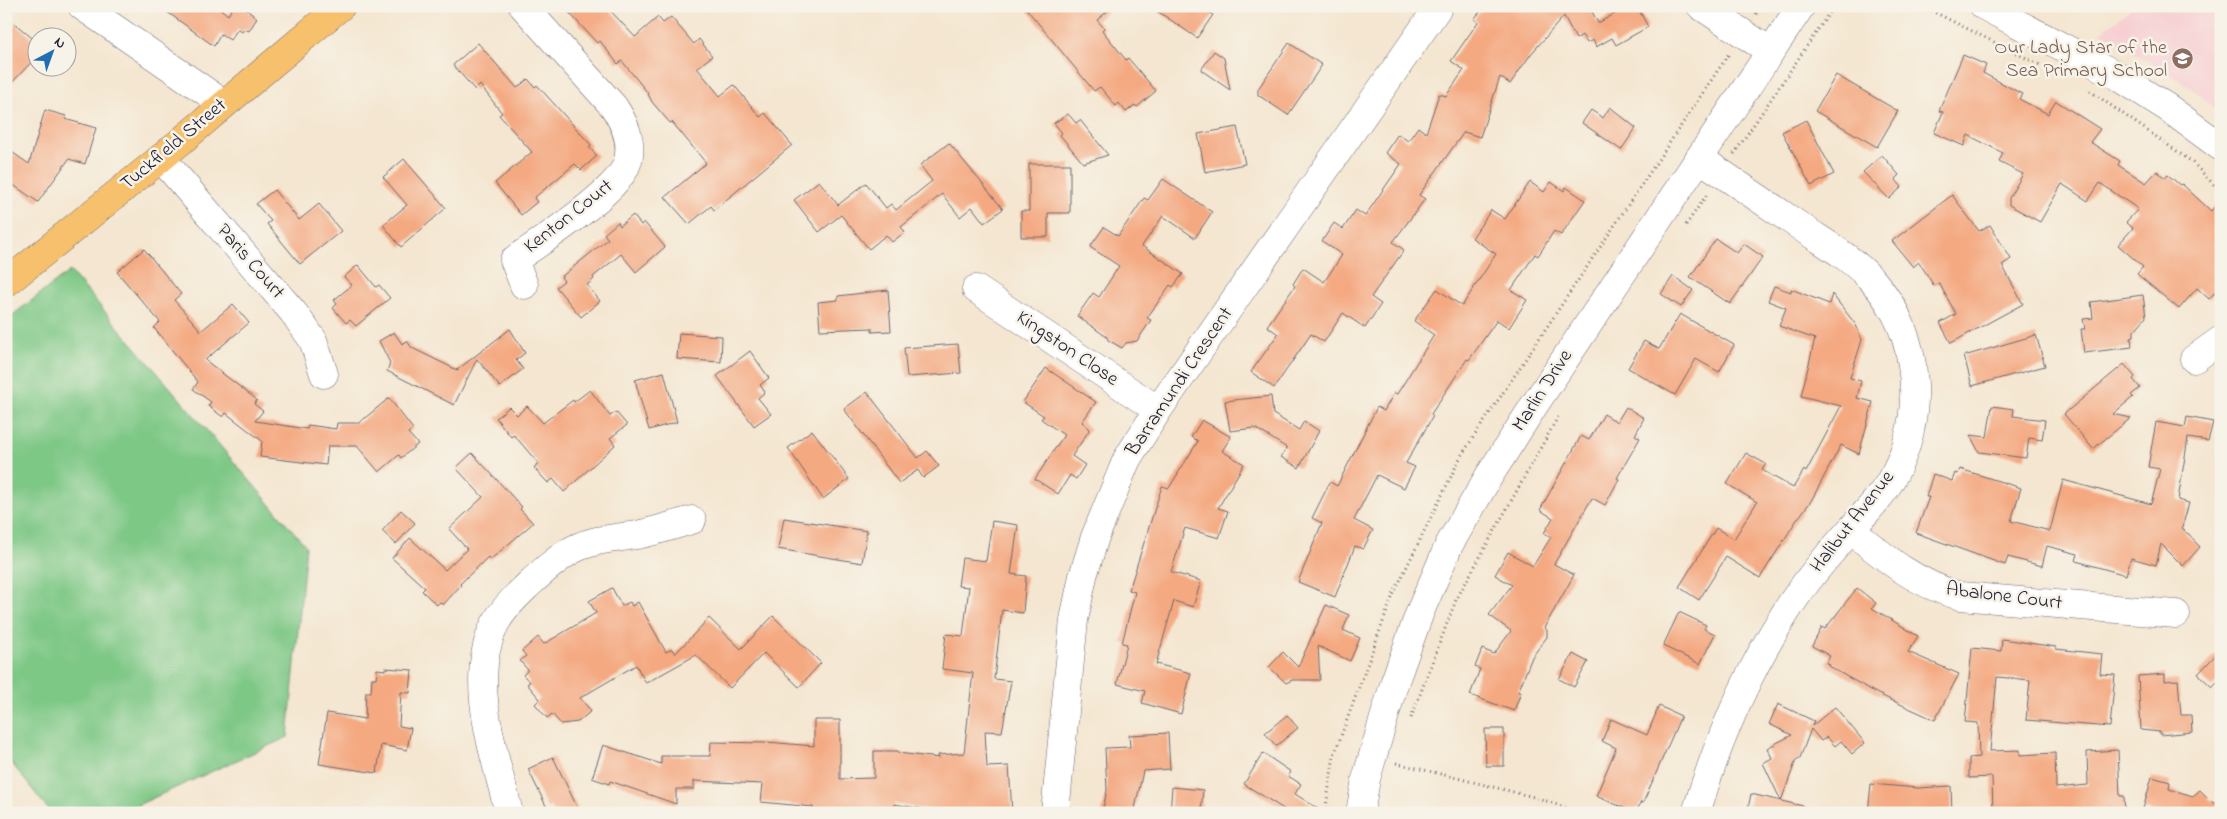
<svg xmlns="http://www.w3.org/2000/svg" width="2227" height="819" font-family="'Indie Flower',sans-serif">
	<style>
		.built { fill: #f7cfd3 }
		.green { fill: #7ec886; stroke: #507560 }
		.building { fill: #f4a981 }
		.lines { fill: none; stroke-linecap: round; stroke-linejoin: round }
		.minor-casing { stroke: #6c676f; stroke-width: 29 }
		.major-casing { stroke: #6c676f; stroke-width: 29 }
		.path { stroke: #6c676f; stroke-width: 3; stroke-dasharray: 1 4; stroke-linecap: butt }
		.minor { stroke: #fff; stroke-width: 28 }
		.major { stroke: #f7c06c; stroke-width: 28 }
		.labels { text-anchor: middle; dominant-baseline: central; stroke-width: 5; stroke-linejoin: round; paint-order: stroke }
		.education-label { font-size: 20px; fill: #785e54; stroke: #f7f3e8; text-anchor: end }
		.street-label { font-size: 20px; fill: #22223b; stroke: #f7f3e8 }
	</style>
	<rect width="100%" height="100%" fill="#f7f3e8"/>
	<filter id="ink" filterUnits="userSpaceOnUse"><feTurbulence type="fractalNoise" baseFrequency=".02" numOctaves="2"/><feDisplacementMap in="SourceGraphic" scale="10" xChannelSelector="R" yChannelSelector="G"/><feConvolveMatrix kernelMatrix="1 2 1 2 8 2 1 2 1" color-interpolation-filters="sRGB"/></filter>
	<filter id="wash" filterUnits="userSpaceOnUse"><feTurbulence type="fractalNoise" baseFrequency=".0096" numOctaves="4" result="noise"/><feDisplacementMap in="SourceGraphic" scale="20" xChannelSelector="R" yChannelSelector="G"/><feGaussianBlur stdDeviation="1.12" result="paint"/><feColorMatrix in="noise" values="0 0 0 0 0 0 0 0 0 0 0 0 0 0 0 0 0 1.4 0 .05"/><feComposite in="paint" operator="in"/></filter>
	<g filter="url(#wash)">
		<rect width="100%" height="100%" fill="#f4e6d0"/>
		<path class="built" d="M2134,6h87v107l-31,-26 -89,-55z"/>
		<path class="green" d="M70,271l236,275 -18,191 -168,76h-69l-45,-57v-436z"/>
		<g id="blocks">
			<path class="building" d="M159,6h58l11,9 6,-9h8l15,12 -8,13 -5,-2 -2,3 -4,-3 -8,11 -9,-6 -7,12z
				M563,6h43l29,31 23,-20 5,6 8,-6 23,27 5,-5 13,17 -15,12 23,28 14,-11 26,32 5,-4 27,32 -78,65 -3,-4 -22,18 -24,-27 41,-34 -34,-41 -2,1 -18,-21 -5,-10 -25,-31 -4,3 -18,-23 -3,2z
				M1024,6h90l-17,14 7,8 -2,2 24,30 2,-2 28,33 -19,16 -2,-2 -9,7 -7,-9 -3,3 -16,-19 -6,4z
				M1150,6h50l13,9 -16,23z
				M1485,6h104l9,17 31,-17h8l11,21 -32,18 -4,-7 -16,9 -3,-7 -6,3 -5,-8 -6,4 -12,-23 -33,38 -21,30 -10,-7 -20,60 -16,-5 -45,63 6,4 -32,43 11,8 -33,47 10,7 -16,24 -22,-15 -19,29 -13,-8 -37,54 -23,-16 27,-38 -11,-8 28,-40 -2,-2 10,-16 21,14 18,-27 -20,-14 12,-18 9,6 13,-19 9,6 36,-52 -16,-11 13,-19 10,7 10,-14 8,6 13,-39 7,2 18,-26 -13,-9 27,-39 -4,-3z
				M6,16l32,27v12l-32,34z
				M478,43l39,45 11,-9 7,8 2,-2 54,60 -2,2 8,9 -16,14 -6,-6 -41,34 3,4 -16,13 -26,-32 37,-31 -33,-37 3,-2 -22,-28 -5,5 -22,-25z
				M1289,43l33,22 -34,50 -30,-20v-6z
				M1214,51l10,7 6,32 -29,-20z
				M1963,55l23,10 -3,8 39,21 -3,5 29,15 8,-13 44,28 -10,13 30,19 -2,4 28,18 11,-12 8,7 3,-3 12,10 2,-1 29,27 10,-12v86l-12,14 -12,-11 -18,21 -42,-35 6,-7 -25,-22 15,-17 -7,-6 12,-13 -38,-26 -12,18 -26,-17 -22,38 -31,-17v-7l14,-24 -24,-12 4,-9 -35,-18 -4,11 -30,-13 9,-21 -4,-1z
				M1836,75l62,36 -21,36 -62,-36z
				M1610,107l26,21 -15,22 -39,-27 9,-13 12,8z
				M45,110l21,6 -1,3 31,9 -11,36 -16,-5 -31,43 -32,-22v-32l23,16z
				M1068,114l8,9 4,-3 28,35 -25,8 -23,-28 2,-2 -8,-10z
				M1806,120l28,54 -23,12 -29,-54z
				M1237,127l8,37 -40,8 -7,-38z
				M949,143l54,66 -19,14 -12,-16 -12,10 -18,-23 -41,33 4,5 -13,10 -6,-7 -17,14 -28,-34 -22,17 -25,-32 25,-19 19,24 28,-22 20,25 5,-4 5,6 36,-29 -12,-16z
				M1882,155l17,20 -4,4 7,8 -13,12 -26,-27z
				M404,159l42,49 -45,39 -18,-22 24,-20 -24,-28z
				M1029,164h41v49h-22v24h-27v-26h8z
				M1163,179l49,33 -17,26 -32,-22 -21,30 41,28 -10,13 -3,-2 -23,33 4,2 -14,21 -11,2 -4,5 -14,-8 -1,-3 -30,-21 16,-23 6,4 20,-31 -29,-19 14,-20 14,9 26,-38 4,2z
				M1530,182l14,10 7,-10 13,9 2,-4 19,13 -24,35 -7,-4 -16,25 -3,-2 -24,36 16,10 -18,28 -12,-8 -28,40 -2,-1 -36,55 2,2 -27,47 9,4 -11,21 -27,-13 -23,45 19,10 -10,19 -8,-3 -20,51 -37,-15 24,-59 -10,-5 18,-36 7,4 40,-79 7,4 10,-18 3,1 37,-59 -20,-14 23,-32 25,17 34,-52 -24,-16 19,-28 14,9z
				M274,190l25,30 20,-16 22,27 -41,33 -33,-40 4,-3 -15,-17z
				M1952,195l27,36 11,-6 21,34 -9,6 21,39 -72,39 -11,-20 16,-9 -17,-31 -5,3 -15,-24 -6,5 -21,-26z
				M633,215l8,10 3,-3 21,25 -29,25 -15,-18 -28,23 1,2 -7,6 13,16 -19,16 -25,-30 8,-6 -3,-4 47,-38 -4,-5 14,-12 2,4z
				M1716,239l21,14 7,-9 19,13 -33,47 -40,-27z
				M144,249l37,45 -7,6 27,31 32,-27 16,19 -44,37 52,40 -3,4 9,7 -8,10 52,8 1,-4 28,4 1,-6h22l30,-25 24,31 -5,4 10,11 -17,14 -2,-3 -20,17 -22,-26h-29l-2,19 -66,-8 2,-16 -36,-28 -3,4 -15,-11 3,-4 -18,-13 5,-7 -44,-54 6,-6 -43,-50z
				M358,265l18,22 3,-2 11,13 -34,28 -6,-6 -4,3 -13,-15 4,-4 -3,-4 18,-15 -8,-8z
				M1673,276l20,14 -12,17 -20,-13z
				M1774,286l17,6v-3l38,15 3,-10 24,31 6,15 -12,38 11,3 -4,17 16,4 -14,52 -18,-9 -30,56 -15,20 -36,57 -34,-21 -27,43 -20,-13 37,-59 18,11 23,-37 -30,-18 19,-31 20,11 -4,6 31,18 11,-18 2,2 35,-66 -40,-10 14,-57 -36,-13 7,-18 -18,-7z
				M888,290l3,41 -19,1v-4l-52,2 -2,-28 20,-2v-4z
				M2143,295l3,22 -12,14v5l-3,1 1,10 -48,6 -3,-24h4l-2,-10 10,-1 -2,-16z
				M1680,314l54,31 -15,27 -23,-13 -21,36 -47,-27 16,-27 15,8z
				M510,329l15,24 -9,7 7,9 -23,18 -23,-28 -23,46 -67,-34 3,-8 -11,-22 15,-9 8,12 5,-3 5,7 45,22z
				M679,333l43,3 -1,26 -44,-3z
				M2036,335l9,31 -73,20 -8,-30z
				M958,344l3,29 -54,4 -3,-29z
				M750,351l19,27 -9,7 5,7 -7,6 13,16 -17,12 -37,-50z
				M2124,364l11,13 -2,2 7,9 -9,7 2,2 -20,17 18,4 -38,31 -29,-35z
				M1046,368l50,34 -14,20 8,7 -18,27 13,9 -9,14 -6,-4 -12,19 -23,-15 29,-44 -23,-16 3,-3 -21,-14z
				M664,372l13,50 -28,8 -14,-50z
				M590,390l20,26 6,-4 11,13 -17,13 5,7 -51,47 -11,-13 -5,4 -14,-15 4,-5 -24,-28 -3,2 -15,-19 13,-11 8,8 10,-9 16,17 30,-23 1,2z
				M867,392l51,66 9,-7 12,15 -16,12 -5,-8 -19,13 -55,-74z
				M1271,396l2,18 26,16 5,-9 15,10 -20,37 -18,-11 6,-9 -32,-20 -25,3 -5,-30z
				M1992,406l22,3 -1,7 32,4 -3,20 -13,-2 -3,20 -47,-6 -9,-17 17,2z
				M1626,407l18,11 -9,17 5,3 -23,40 2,1 -14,26 -13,-7 -38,66 20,11 -30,53 3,2v7l-15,20 -14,35h3l-7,19 -44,-16 10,-26 -5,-2 7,-18 12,5 17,-23 -22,-16 23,-30 -17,-10 13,-23 25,14 18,-29 -7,-4 9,-15 -13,-8 41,-74 8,4 15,-26 13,8z
				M2187,417l26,5 -5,19 -20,-3 -10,62 11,3 -7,25 18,19 -17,19 -22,-22 -5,21 -25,-7 -5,17 -50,-14 2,-7 -31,-8 -5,20 -34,-9 -3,8 -89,-32 13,-36h-3l7,-23 19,7 3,-8 3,1 2,-5 61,19 -10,33 39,10 13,-51 88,24 9,-35 -12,-2 8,-45 29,5z
				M1202,420l29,17 -9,14 22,13 -26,44 10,3 -9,27 -34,-10 -14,44 30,9 -8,26 -19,-6 -18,63 35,9 -10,41 -39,-11 3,-12 -28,-7 10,-40 -5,-1 13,-51 -6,-2 33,-104 7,2 29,-47 -7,-4z
				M812,430l37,49 -26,20 -35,-51z
				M472,453l50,54 -2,2 13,14 -43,37 -2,-3 -28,27 1,1 -18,20 -3,-3 -3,3 -15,-14 3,-3 -33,-30 18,-20 35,32 22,-21 -18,-20 34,-32 -27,-29z
				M401,510l14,13 -19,21 -14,-13z
				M784,518l83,13 -5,32 -84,-14z
				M992,521l26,4 -7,49 15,2 -3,37 -21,-3 -8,69 17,2 -9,51 -17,-1 2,36 22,-1 3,47h-66l-52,-9v9l-81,-1v-5l-52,-5 2,-18 -69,-3v8h-18v15l-66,-23 -1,3 -17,-6 11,-33 58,19v-8h49l1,-14 55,1 1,-1 47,4v-26h26v59l34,-1v-27h24v2l41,5 -1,-3 26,-2 9,-80 -31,-4 4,-35 17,2 6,-49 -11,-1 4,-28 24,3z
				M612,588l10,18 8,-4 2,4 6,-4 28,50 6,-3 3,5 34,-36 32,31 32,-33 48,47 -22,24 -35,-34 -34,35 -34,-33 -50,28 -10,-18 -56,33 11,13 -13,11 -17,2 -9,-10 -5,4 -12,-14 5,-5 -13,-15 3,-2 -7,-7 5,-5 -8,-9 6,-5 -4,-5 16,-14 6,7 52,-31 -7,-12z
				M1857,588l19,15 -4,5 46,28 -10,16 51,22 -24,46 -57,-26 -50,-28 1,-2 -3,-1 4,-7 -18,-10 10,-19 3,2z
				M1326,605l23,10 -6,15 17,8 -10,23 -32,-15 2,34h-28l-6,3 -17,-16 14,-15 15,15z
				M1679,612l27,13 -2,4 11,5 -15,30 -37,-18z
				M2002,639l54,8v2l46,5 -2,20 15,1 -5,52 -84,-7 4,-40 -33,-3 -7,74 30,-1v5l35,-2 1,35 32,-3 -1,-33 31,-2 2,46h4l1,17h-132l-1,-36 -23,1v-20l10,-1 -1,-34 -13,-1 7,-74 29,3z
				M2221,649v29l-9,9 -14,-13z
				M1573,654l15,8 -14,25 -15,-8z
				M385,668l27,2 -2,23 -9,-1 -2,34 12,2 -4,22 -26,-5 -4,28 -58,-9 8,-51 38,6 1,-27h5l1,-14h4l1,-9 8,1z
				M2165,674v7l13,-1 3,35h10l1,17 -32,3v-3l-19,-2 -3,-54z
				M1778,704l36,17 -2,5 23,-19 30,36 -13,11 -11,-13 -6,5 -8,-9 -6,4 -10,-12 -11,29 -4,2 -15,41 -18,-38 9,-5 -5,-10 25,-13 -23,-11z
				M1659,706l22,10 -38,87 -2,-1 -5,11 -40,-17 20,-48 -14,-7 9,-22 36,16z
				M1287,715l11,13 -22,18 -11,-13z
				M1485,729h19v37h-18z
				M1168,733l2,36 -27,2 -9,42h-32l5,-23 -2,-42 25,-1 -1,-12z
				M1263,753l28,19 -3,4 13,8 -6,10 30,19h-35l-46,-29z
				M553,757l27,56h-26l-3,-6 -4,1 -19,-39z
				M2152,777l18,5 -1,7 24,7 7,-6 11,11 10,3v9h-64l-14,-4z
				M1871,784l47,4 33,-2 1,27h-84z
				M1172,787l31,3 -2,23h-31z
				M1751,794l52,12 -1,7h-55z"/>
		</g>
	</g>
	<g filter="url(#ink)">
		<use href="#blocks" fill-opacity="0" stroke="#6c676f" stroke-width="1"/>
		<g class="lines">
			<defs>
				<path id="minor" d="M82,6l142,98
					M523,6l91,101c11,17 21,38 12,59 -12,28 -84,75 -112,94l10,25
					M1701,6l69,45
					M1984,6l132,69 52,33 53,39
					M161,158l132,154 20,28 11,34
					M976,289l182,121
					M2194,359l27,-19
					M1851,530c34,28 65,54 109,66l216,18
					M509,813c-14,-59 -42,-132 -14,-189 8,-15 20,-27 32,-38 14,-13 30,-28 47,-37 20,-10 42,-11 63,-14 19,-4 37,-10 55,-15
					M1055,813l19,-193 9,-44 12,-39 32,-78 31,-49 281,-404
					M1360,813l6,-34 29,-98 25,-69 29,-67 40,-69 46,-72 266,-398
					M1696,813c21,-70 49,-136 88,-198 20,-33 46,-62 71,-90 11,-13 25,-27 34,-42 38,-62 33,-147 -16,-202 -19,-21 -45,-36 -69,-52 -35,-24 -70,-47 -105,-71"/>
				<path id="major" d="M6,283l155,-125 180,-152"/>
			</defs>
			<use href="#minor" class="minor-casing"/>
			<use href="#major" class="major-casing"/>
			<path class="path" d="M1922,6l120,60
				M1756,14l5,-8
				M2090,91l101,70 30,31
				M1734,154l100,-148
				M1686,225l22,-32
				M1411,718l45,-118 103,-185
				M1396,763l142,35 43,15
				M1325,813l9,-58 59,-160 68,-139 269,-404"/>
			<use href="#minor" class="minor"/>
			<use href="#major" class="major"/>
		</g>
	</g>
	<defs>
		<symbol id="school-disc" viewBox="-11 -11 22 22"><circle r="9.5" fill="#8d6e63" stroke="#f7f3e8"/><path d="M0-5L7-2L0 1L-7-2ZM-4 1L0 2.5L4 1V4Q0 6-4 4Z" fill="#fff"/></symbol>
	</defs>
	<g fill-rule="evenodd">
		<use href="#school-disc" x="2170" y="46" width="25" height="25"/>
	</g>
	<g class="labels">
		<g class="education-label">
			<text x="2167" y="48">Our Lady Star of the<tspan x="2167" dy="23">Sea Primary School</tspan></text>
		</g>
		<g class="street-label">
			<text transform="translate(174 145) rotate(-40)">Tuckfield Street</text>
			<text transform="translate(569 217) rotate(-38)">Kenton Court</text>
			<text transform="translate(250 262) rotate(49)">Paris Court</text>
			<text transform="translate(1067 349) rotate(34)">Kingston Close</text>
			<text transform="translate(1180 382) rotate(-56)">Barramundi Crescent</text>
			<text transform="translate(1543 391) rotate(-57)">Marlin Drive</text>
			<text transform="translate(1853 522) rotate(-52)">Halibut Avenue</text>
			<text transform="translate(2004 597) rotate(7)">Abalone Court</text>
		</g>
	</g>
	<rect width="2227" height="819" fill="none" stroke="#f7f3e8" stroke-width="25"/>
	<g transform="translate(52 52) rotate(41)"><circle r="24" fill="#f7f3e8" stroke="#a29fa3"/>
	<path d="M0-4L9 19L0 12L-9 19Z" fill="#1f6fb2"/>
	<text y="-8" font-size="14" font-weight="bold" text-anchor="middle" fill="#22223b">N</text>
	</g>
</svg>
